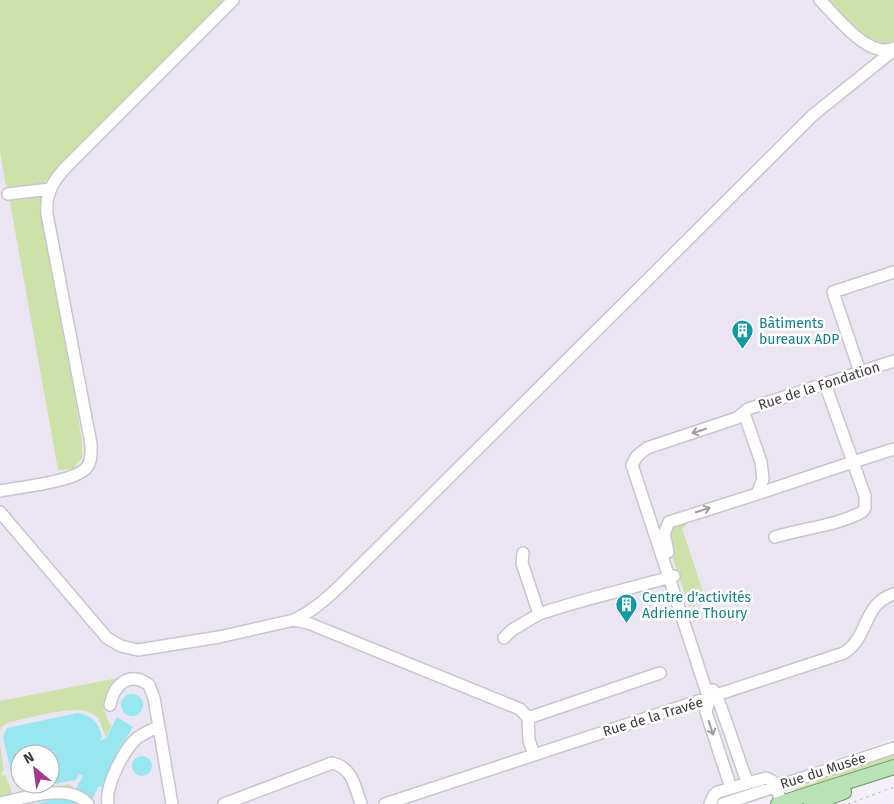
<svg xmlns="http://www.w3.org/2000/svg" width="894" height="804" font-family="'Fira Sans',sans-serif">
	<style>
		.built { fill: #ebe5f3; fill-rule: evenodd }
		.green { fill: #cee1a8 }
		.water { fill: #96e7ef }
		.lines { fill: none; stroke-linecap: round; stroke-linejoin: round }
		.minor-casing { stroke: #c8c5cc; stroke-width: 14 }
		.major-casing { stroke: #6f9c6e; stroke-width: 16 }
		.path { stroke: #b1aeb4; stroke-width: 1; stroke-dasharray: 2.5 4; stroke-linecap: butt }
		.minor { stroke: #fff; stroke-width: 11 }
		.major { stroke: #b9e3b7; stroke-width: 14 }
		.oneway { stroke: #9e9e9f }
		.labels { text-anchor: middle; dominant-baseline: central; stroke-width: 5; stroke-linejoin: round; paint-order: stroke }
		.culture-label { font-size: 14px; fill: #0d838f; stroke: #fff; text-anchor: start }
		.street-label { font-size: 14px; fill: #3d3c3f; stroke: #fff }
	</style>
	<rect width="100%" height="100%" fill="#f3f0f7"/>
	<path class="built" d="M0,0h894v739l-190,65h-704zM20,754h30v30h-30z"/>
	<path class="green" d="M0,0h227l-187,187 -33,5 -7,-40z
		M827,0h67v43c-29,6 -49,-25 -67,-43z
		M41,193l41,248v17l-9,11 -15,1 -49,-273z
		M685,521l1,5 -4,2 24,73 -17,6 -23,-69 3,-10z
		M123,677l-20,30 6,16 3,2 -6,12c-3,-4 -4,-14 -9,-20 -14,-16 -67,1 -87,5l-9,5 -1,5v-31z
		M0,744l4,27h-2v4l4,1 7,20 56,-12 3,2 -1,2 -71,12z
		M894,754v10l-98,29 -2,-4 22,-7 -1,-3z"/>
	<path class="water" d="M121 705a11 11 0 1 1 22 0a11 11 0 1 1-22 0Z
		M77,713c15,2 22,10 25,24l-4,7 3,-4 5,-2 11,-21 16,10 -11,19 1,6 -20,36 -4,-2 -7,13 -17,-9 8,-14 -4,-2 -3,6 -40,7 -1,-3h15v-30h-30l1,30 -8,-3 -10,-44 4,-9z
		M132 766a10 10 0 1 1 20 0a10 10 0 1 1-20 0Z
		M61,798l18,6h-46z"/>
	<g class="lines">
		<defs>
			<path id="minor" d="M820,0c16,16 49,60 74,48
				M8,194l42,-5
				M860,372l-27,-80 61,-20
				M825,384l28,78 41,-13
				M0,491c19,-4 76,-9 87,-24 5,-6 4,-16 4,-23l-44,-230c-2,-21 7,-35 22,-50l164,-164
				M757,494l96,-32 12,34v12l-3,4c-26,14 -59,16 -87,25
				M0,512l107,126 14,8 17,4 81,-13 75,-17c19,-9 32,-21 47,-35l472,-470 81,-65
				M668,552l-4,-18 5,-12 88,-28 6,-15 -2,-17 -17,-49
				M523,553l-1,10 17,51c44,-15 90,-25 135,-38
				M294,620l14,3 212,86 8,9 1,22 5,15
				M504,638l8,-8 27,-16
				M713,690l8,17 26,75
				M110,705c4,-20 19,-35 39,-20l5,13 18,106
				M528,718l132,-45
				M731,788l-25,-76 3,-13 -77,-234 5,-9 10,-8 90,-30 11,-9 146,-48
				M0,803c26,-5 69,-21 88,1
				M108,804c-3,-18 15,-53 29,-66 6,-4 14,-8 21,-11
				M224,804l108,-41c20,4 23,23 29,41
				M385,804l459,-151c26,-17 18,-49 50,-59
				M710,804l4,-9 4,-3 48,-14 8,4 8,22
				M723,804l171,-56"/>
			<path id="major" d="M778,804l116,-37
				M811,804l33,-12"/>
		</defs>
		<use href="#minor" class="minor-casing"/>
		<use href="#major" class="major-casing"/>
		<path class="path" d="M848,804l46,-17"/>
		<use href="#minor" class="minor"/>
		<use href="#major" class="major"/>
	</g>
	<defs><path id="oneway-shaft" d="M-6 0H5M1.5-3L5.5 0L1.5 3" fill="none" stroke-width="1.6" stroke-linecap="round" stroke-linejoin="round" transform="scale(1.25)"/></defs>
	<g class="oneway">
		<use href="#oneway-shaft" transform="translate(699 431) rotate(162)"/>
		<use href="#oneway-shaft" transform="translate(703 510) rotate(-18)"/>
		<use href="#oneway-shaft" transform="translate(711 728) rotate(72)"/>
	</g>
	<defs>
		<symbol id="building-pin" viewBox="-11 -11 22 30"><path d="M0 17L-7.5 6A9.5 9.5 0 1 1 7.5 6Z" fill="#0f9aa8" stroke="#fff"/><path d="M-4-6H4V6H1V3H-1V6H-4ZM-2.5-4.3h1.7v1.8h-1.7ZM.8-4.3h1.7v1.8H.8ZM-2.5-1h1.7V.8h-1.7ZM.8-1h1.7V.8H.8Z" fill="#fff"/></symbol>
	</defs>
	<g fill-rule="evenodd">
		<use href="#building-pin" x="730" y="318" width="25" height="34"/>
		<use href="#building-pin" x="614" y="592" width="25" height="34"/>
	</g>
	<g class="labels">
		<g class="culture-label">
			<text x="759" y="323">Bâtiments<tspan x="759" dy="16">bureaux ADP</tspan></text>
			<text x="642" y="597">Centre d'activités<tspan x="642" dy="16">Adrienne Thoury</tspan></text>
		</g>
		<g class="street-label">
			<text transform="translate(819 386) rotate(-18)">Rue de la Fondation</text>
			<text transform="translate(653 717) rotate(-17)">Rue de la Travée</text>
			<text transform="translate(823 771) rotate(-18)">Rue du Musée</text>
		</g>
	</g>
	<g transform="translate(35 769) rotate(331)"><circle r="24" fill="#ffffff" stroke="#b1b1b2"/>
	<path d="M0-4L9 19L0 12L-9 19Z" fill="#a43694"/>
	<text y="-8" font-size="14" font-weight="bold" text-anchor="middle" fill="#3d3c3f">N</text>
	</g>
</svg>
